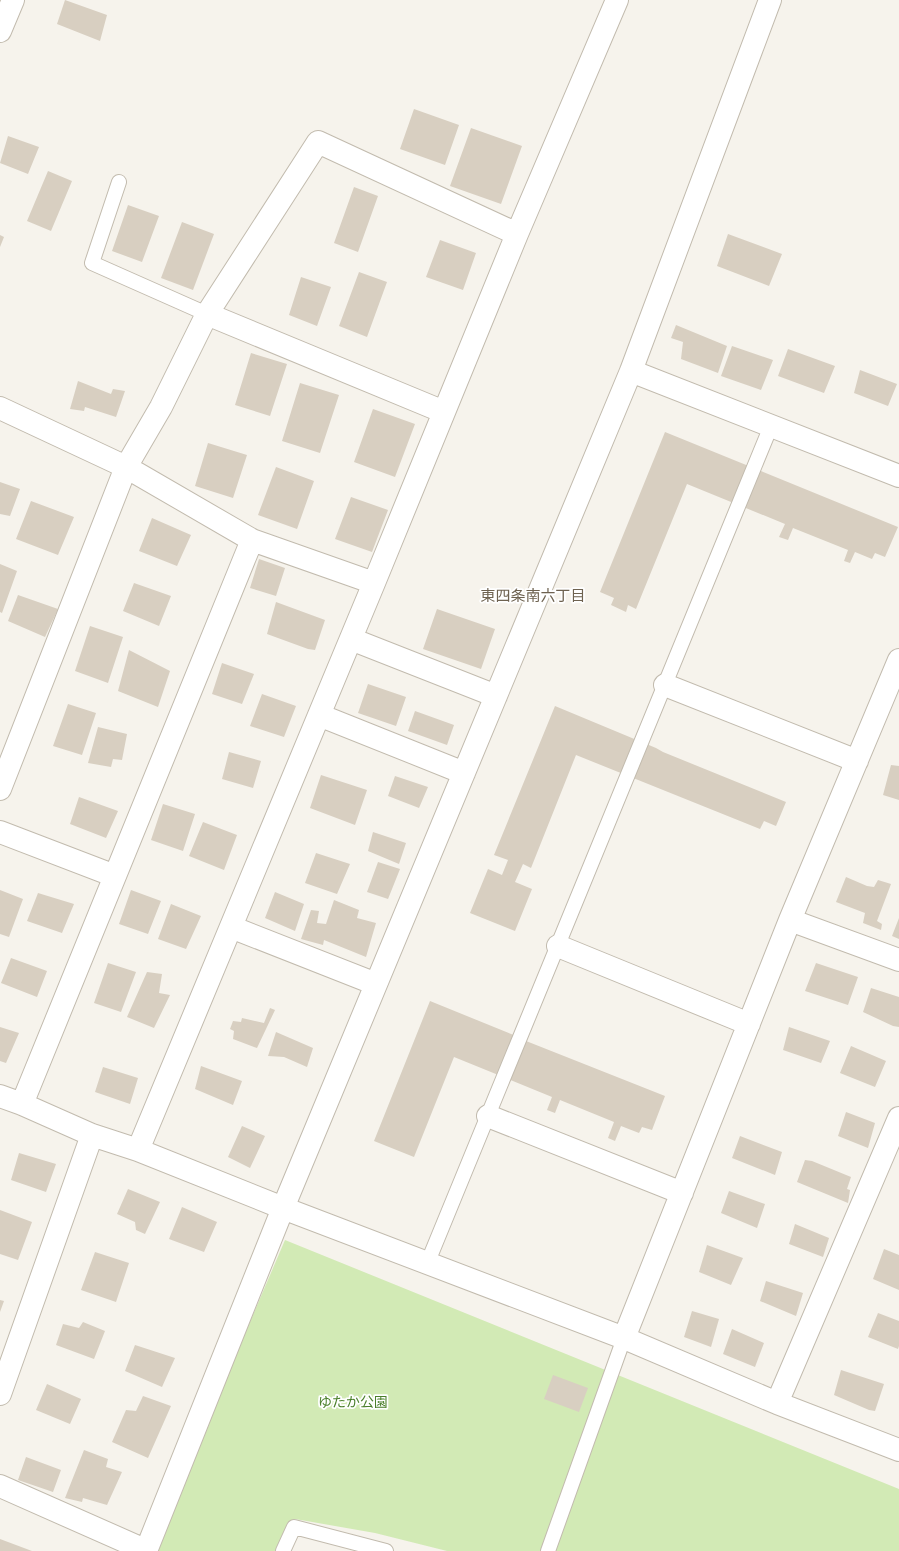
<svg xmlns="http://www.w3.org/2000/svg" width="899" height="1551" font-family="'DM Sans','Noto Sans JP',sans-serif">
	<style>
		.green { fill: #d2eab5 }
		.building { fill: #d8cfc1 }
		.lines { fill: none; stroke-linecap: round; stroke-linejoin: round }
		.lane-casing { stroke: #c2bbae; stroke-width: 16 }
		.street-casing { stroke: #c2bbae; stroke-width: 24 }
		.lane { stroke: #fff; stroke-width: 14 }
		.street { stroke: #fff; stroke-width: 22 }
		.labels { text-anchor: middle; dominant-baseline: central; stroke-width: 3.5; stroke-linejoin: round; paint-order: stroke }
		.park-label { font-size: 14px; fill: #4a7f2a; stroke: #fff }
		.neighbourhood-label { font-size: 15px; fill: #6e6250; stroke: #fff }
	</style>
	<rect width="100%" height="100%" fill="#f6f3ec"/>
	<path class="green" d="M285,1240l614,249v62h-452l-72,-18 -80,-14 -16,32h-127z"/>
	<path class="building" d="M65,0l42,15 -7,26 -43,-17z
		M414,109l45,16 -14,40 -45,-16z
		M471,128l51,18 -21,58 -51,-18z
		M8,136l31,11 -11,27 -28,-11z
		M48,171l24,10 -21,50 -24,-10z
		M354,187l24,9 -20,56 -24,-9z
		M128,205l31,11 -17,46 -30,-11z
		M182,222l32,12 -21,56 -32,-12z
		M728,234l54,20 -13,32 -52,-20z
		M0,235l4,2 -4,10z
		M440,240l36,13 -13,37 -37,-13z
		M359,272l28,10 -20,55 -28,-11z
		M301,277l30,10 -14,39 -28,-11z
		M676,325l51,21 -9,27 -37,-14 2,-17 -12,-4z
		M732,346l41,14 -12,30 -40,-14z
		M788,349l47,17 -11,27 -46,-17z
		M251,353l36,11 -17,52 -35,-11z
		M860,370l37,14 -9,22 -34,-13z
		M78,381l33,13 2,-5 12,2 -9,26 -31,-10 -1,4 -14,-2z
		M300,383l39,12 -19,58 -38,-12z
		M373,409l42,15 -20,53 -41,-15z
		M665,432l233,95 -13,30 -10,-4 -3,6 -17,-7 -5,11 -6,-2 4,-11 -55,-22 -5,12 -9,-3 6,-13 -98,-40 -51,125 -8,-4 -2,7 -15,-7 3,-7 -14,-6z
		M208,443l39,12 -14,43 -38,-12z
		M276,467l38,14 -17,48 -39,-14z
		M0,482l20,7 -10,27 -10,-2z
		M351,497l37,13 -16,42 -37,-13z
		M31,501l43,16 -16,38 -42,-16z
		M152,518l39,17 -14,31 -38,-15z
		M259,559l26,9 -9,28 -26,-8z
		M0,564l17,7 -15,42 -2,-1z
		M134,583l37,13 -12,30 -36,-15z
		M18,595l40,14 -13,28 -37,-16z
		M276,602l49,18 -10,30 -7,-1 -41,-15z
		M437,609l58,20 -14,40 -58,-20z
		M90,626l33,11 -15,46 -33,-12z
		M129,650l41,21 -12,36 -40,-16z
		M222,663l32,11 -12,30 -30,-10z
		M368,684l38,13 -10,29 -38,-13z
		M262,694l34,12 -12,31 -34,-11z
		M68,704l28,9 -14,42 -29,-9z
		M555,706l101,42 7,4 123,50 -10,24 -12,-5 -4,8 -184,-74 -45,113 -8,-4 -8,18 17,7 -17,42 -45,-18 18,-44 14,6 6,-15 -14,-5z
		M415,711l39,14 -7,20 -39,-14z
		M98,727l29,7 -5,26 -9,-1 -2,8 -23,-4z
		M229,752l32,9 -8,27 -31,-9z
		M891,765l8,1v34l-16,-5z
		M321,775l46,15 -12,35 -45,-17z
		M395,776l33,11 -9,21 -31,-12z
		M79,797l39,14 -12,27 -36,-14z
		M163,804l32,10 -12,37 -32,-11z
		M203,822l34,13 -13,35 -35,-14z
		M373,832l33,11 -7,21 -31,-13z
		M316,853l34,11 -13,30 -32,-11z
		M378,862l22,7 -12,30 -21,-7z
		M846,877l21,9 7,1 4,-7 13,4 -14,37 5,3 -1,6 -18,-7 2,-10 -29,-11z
		M0,890l23,9 -14,38 -9,-3z
		M131,890l30,11 -13,33 -29,-10z
		M275,892l29,12 -9,27 -30,-13z
		M38,893l36,11 -12,29 -35,-12z
		M334,900l25,10 -2,8 19,5 -10,34 -42,-17 -1,5 -22,-6 10,-29 8,1 -2,12 9,1z
		M171,904l30,12 -15,33 -28,-10z
		M899,918v21l-7,-3z
		M11,958l36,13 -10,26 -36,-14z
		M108,963l28,9 -15,40 -27,-9z
		M816,963l42,14 -10,28 -43,-14z
		M147,972l15,2 -3,19 11,2 -16,33 -27,-11z
		M871,988l28,9v30l-6,-1 -30,-14z
		M430,1001l91,37v1l144,57 -13,34 -10,-3 -3,6 -18,-7 -6,15 -7,-3 6,-16 -54,-22 -5,13 -8,-3 5,-13 -98,-40 -40,100 -40,-16z
		M270,1008l5,2 -18,38 -24,-9 1,-8 -4,-2 3,-8 8,1 1,-4 22,5z
		M0,1027l19,6 -13,30 -6,-2z
		M789,1027l41,14 -9,22 -38,-13z
		M276,1032l37,16 -6,19 -23,-10 -16,-1z
		M851,1046l35,15 -11,26 -35,-14z
		M201,1066l41,15 -9,24 -38,-16z
		M103,1067l35,11 -8,26 -35,-12z
		M846,1112l29,11 -7,25 -30,-12z
		M242,1126l23,10 -15,32 -22,-11z
		M740,1136l42,16 -7,23 -43,-17z
		M19,1153l37,11 -10,28 -35,-12z
		M805,1160l7,1 39,16 -4,12 3,1 -2,13 -51,-21z
		M128,1189l32,13 -15,32 -9,-4 -1,-8 -18,-8z
		M729,1191l36,13 -8,24 -36,-15z
		M182,1207l35,15 -13,30 -35,-13z
		M0,1210l32,12 -14,38 -18,-6z
		M795,1224l34,14 -6,19 -34,-13z
		M707,1245l36,13 -12,27 -32,-13z
		M884,1249l15,6v35l-26,-11z
		M95,1252l34,11 -13,39 -35,-12z
		M766,1281l37,12 -7,23 -36,-15z
		M0,1300l4,1 -4,11z
		M692,1311l27,8 -8,28 -27,-10z
		M878,1313l21,8v25l-1,3 -30,-12z
		M83,1322l22,9 -11,28 -38,-14 7,-21 16,4z
		M732,1329l32,14 -9,24 -32,-13z
		M135,1345l40,13 -13,29 -37,-16z
		M841,1370l43,14 -9,27 -6,-1 -35,-15z
		M553,1375l35,13 -9,24 -35,-13z
		M47,1384l34,15 -11,25 -34,-14z
		M143,1396l28,10 -23,52 -36,-16 14,-32 10,1z
		M84,1450l24,9 -2,8 16,5 -15,33 -24,-7 -1,4 -17,-4z
		M26,1457l35,13 -8,22 -35,-12z
		M0,1539l32,12h-32z"/>
	<g class="lines">
		<defs>
			<path id="lane" d="M119,182l-27,81 115,51
				M427,1264l344,-838
				M283,1551l11,-24 92,24
				M548,1551l76,-213"/>
			<path id="street" d="M0,31l13,-31
				M207,314l237,98
				M631,371l268,105
				M0,408l126,59 126,73 122,43
				M351,639l145,57
				M665,685l192,76
				M319,715l145,58
				M0,789l126,-322 35,-60 46,-93 111,-172 199,92
				M0,832l115,44
				M790,920l109,40
				M231,927l145,57
				M558,946l191,78
				M0,1096l22,8 70,31 46,15 145,58 341,130 153,65 122,47
				M22,1104l230,-564
				M488,1116l194,77
				M138,1150l236,-567 143,-349 100,-234
				M624,1338l166,-418 109,-260
				M0,1394l92,-259
				M777,1403l122,-285
				M0,1486l147,65
				M146,1551l137,-343 348,-837 139,-371"/>
		</defs>
		<use href="#lane" class="lane-casing"/>
		<use href="#street" class="street-casing"/>
		<use href="#lane" class="lane"/>
		<use href="#street" class="street"/>
	</g>
	<g class="labels">
		<g class="park-label">
			<text x="353" y="1402">ゆたか公園</text>
		</g>
		<g class="neighbourhood-label">
			<text x="533" y="596">東四条南六丁目</text>
		</g>
	</g>
</svg>
